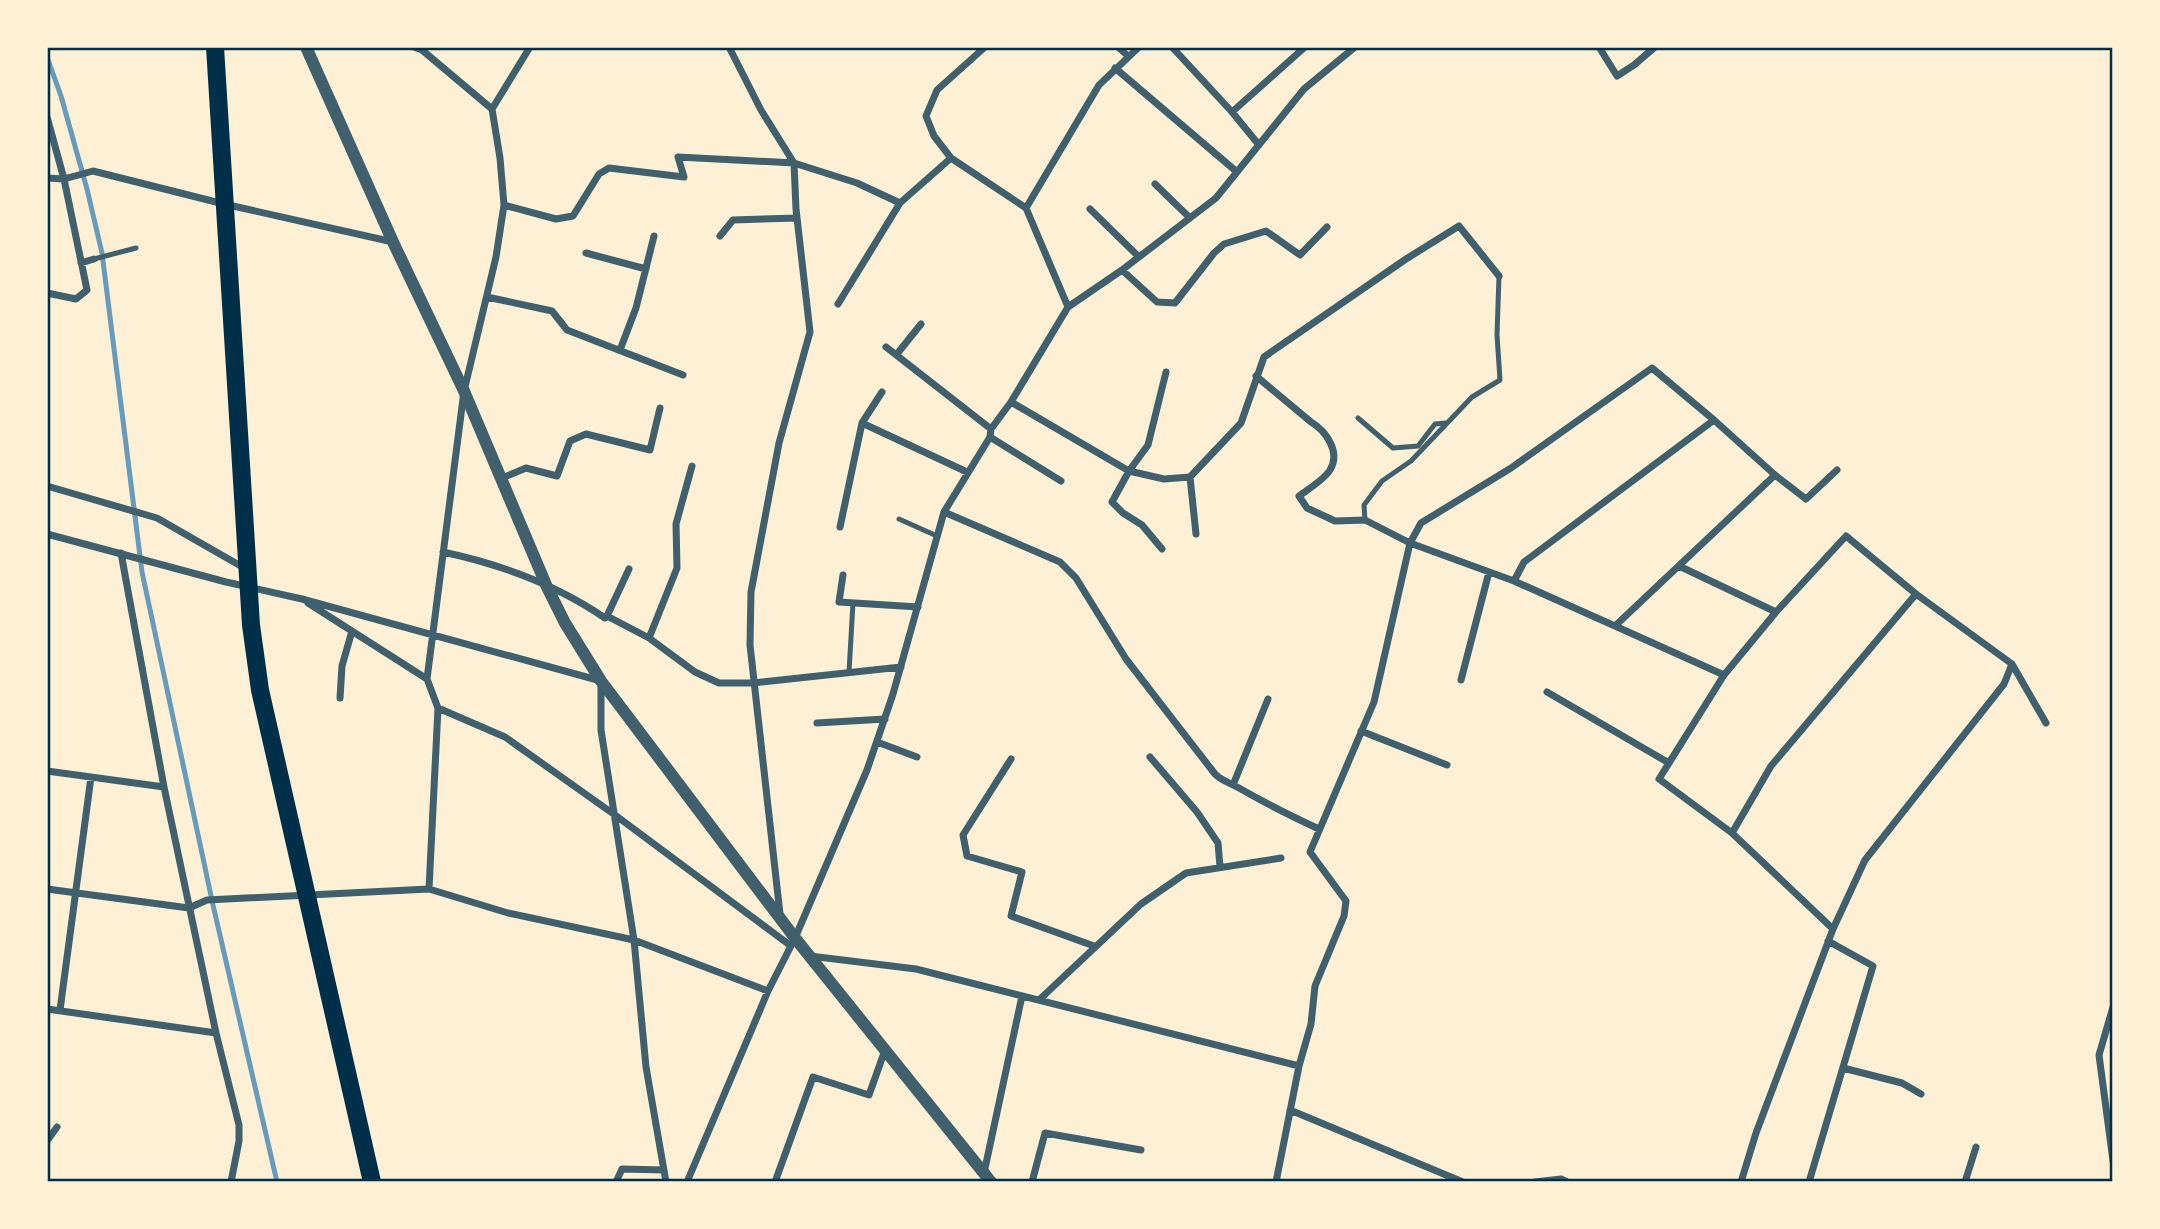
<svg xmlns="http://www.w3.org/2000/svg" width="2160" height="1229" font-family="Signika,sans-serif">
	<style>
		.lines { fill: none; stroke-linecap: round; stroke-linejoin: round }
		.stream { stroke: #669bbc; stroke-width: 5 }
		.service { stroke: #3f606c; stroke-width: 5 }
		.minor { stroke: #3f606c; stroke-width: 7 }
		.tertiary { stroke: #3f606c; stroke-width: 12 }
		.primary { stroke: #003049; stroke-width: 18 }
		.neatline { fill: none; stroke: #003049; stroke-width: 2.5 }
	</style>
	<rect width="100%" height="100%" fill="#fdf0d5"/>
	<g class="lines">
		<path class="stream" d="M47,57l14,39 26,93 15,64 40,319 71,333 64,277"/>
		<path class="service" d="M94,259l42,-11
			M1358,418l35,30 25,-2 17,-22 11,-1
			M899,519l38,17
			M1365,520l-1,-15 18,-24 29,-20 61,-64 28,-17 -3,-45 2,-59
			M849,672l4,-69"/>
		<path class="minor" d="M414,47l8,3 70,59 8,49 4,47 -8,52 -32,134 -37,288 11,29 -9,181
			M729,47l32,63 33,53 2,46 14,123 -31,111 -28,149 -1,53 30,269
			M985,47l-48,43 -11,26 8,20 17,22 75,50
			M1118,47l10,9
			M1172,47l60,65 73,-65
			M1599,47l18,29 17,-11 21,-18
			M1115,68l122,104
			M492,109l38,-62
			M1232,112l27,33
			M47,117l17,62 23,111 -11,9 -29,-6
			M47,178l17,1 29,-8 131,33 169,38
			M1155,184l35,34
			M504,205l52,14 17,-3 26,-42 10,-6 75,9 -6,-20 116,6 63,20 43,20
			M1090,209l49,48
			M720,236l13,-16 64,-2
			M586,253l60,16
			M81,263l13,-4
			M1122,270l35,32 18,1 39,-50 10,-9 42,-13 34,24 27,-28
			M487,297l65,14 15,19 116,45
			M838,304l62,-101 51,-45
			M1068,307l-42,-99 73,-123 40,-38
			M886,347l105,82
			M620,350l16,-42 18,-72
			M897,354l24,-30
			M1256,376l55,46c15,9 30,30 19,48 -6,10 -22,19 -31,26l8,12 28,13 30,-1 45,23 104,38 10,-19 190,-142
			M1011,402l118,69 35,8 26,-2 51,-54 23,-66 142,-98 53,-33 40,50
			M862,423l105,49
			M990,437l71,44
			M1775,475l31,24 31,-29
			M1190,477l6,57
			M502,478l24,-10 31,8 13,-35 16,-7 64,16 10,-42
			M47,486l110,32 89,51
			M944,512l116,50 16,16 50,81 89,115c7,7 15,9 24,14 26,15 52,28 80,41
			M840,527l22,-104 20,-31
			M47,534l179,48 76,17 299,82v49l33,210 12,127 20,115
			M1162,549l-20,-24 -19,-12 -11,-11 17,-31 19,-26 18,-73
			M443,552c56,12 114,33 162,66l2,-2 42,22 46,34 24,11h34l148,-16
			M121,553l43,234 52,246 23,92v16l-8,41
			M1679,566l97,46 70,-76 70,58 -145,172 -39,67 101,96 -77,204 -15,49
			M843,575l-4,27 79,5
			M308,603l119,76
			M607,616l22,-47
			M1615,626l109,49
			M649,638l28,-70 -1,-44 16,-58
			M2012,664l34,59
			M1461,680l28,-108
			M1547,692l122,71
			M340,698l2,-32 10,-35
			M438,708l67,29 110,78 176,131
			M817,723l68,-4
			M1361,731l86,34
			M877,742l40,15
			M1150,757l47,55 21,31 2,24
			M1011,759l-48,76 4,21 55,16 -11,44 83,30
			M47,771l117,16
			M1233,785l35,-86
			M1732,833l-73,-54 65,-104 52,-63
			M47,889l142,19 18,-8 222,-11 79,24 126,27 134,51
			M1833,929l32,-69 139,-176 8,-20 -96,-70
			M810,956l106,13 383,97
			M1039,1000l102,-96 45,-31 95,-15
			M2113,1007l-14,48 14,106
			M47,1009l169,24
			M60,1010l31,-233
			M1843,1068l59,15 19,11
			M1290,1110l173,72
			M47,1141l10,-14
			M984,1173l38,-177
			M616,1182l6,-13 42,1
			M687,1182l81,-191 27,-53 72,-168 26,-76 51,-182 46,-75 1,-8 20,-27 57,-95 54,-37 94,-72 88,-109 51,-42
			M775,1182l38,-105 56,18 16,-45
			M1032,1182l13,-49 96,17
			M1276,1182l23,-116 12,-42 4,-38 29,-70 2,-15 -36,-49 64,-150 36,-159 11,-20 90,-55 141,-100 62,52 61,55 -160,151 -101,-45
			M1535,1182l26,-3 6,3
			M1809,1182l64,-216 -45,-25
			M1965,1182l11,-35"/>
		<path class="tertiary" d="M306,47l87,195 71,149 83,196 18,36 36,58 194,257 196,244"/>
		<path class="primary" d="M215,47l36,578 9,65 112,492"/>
	</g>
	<rect width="2160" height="1229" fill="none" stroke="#fdf0d5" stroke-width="98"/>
	<rect x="49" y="49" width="2062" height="1131" class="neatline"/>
</svg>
